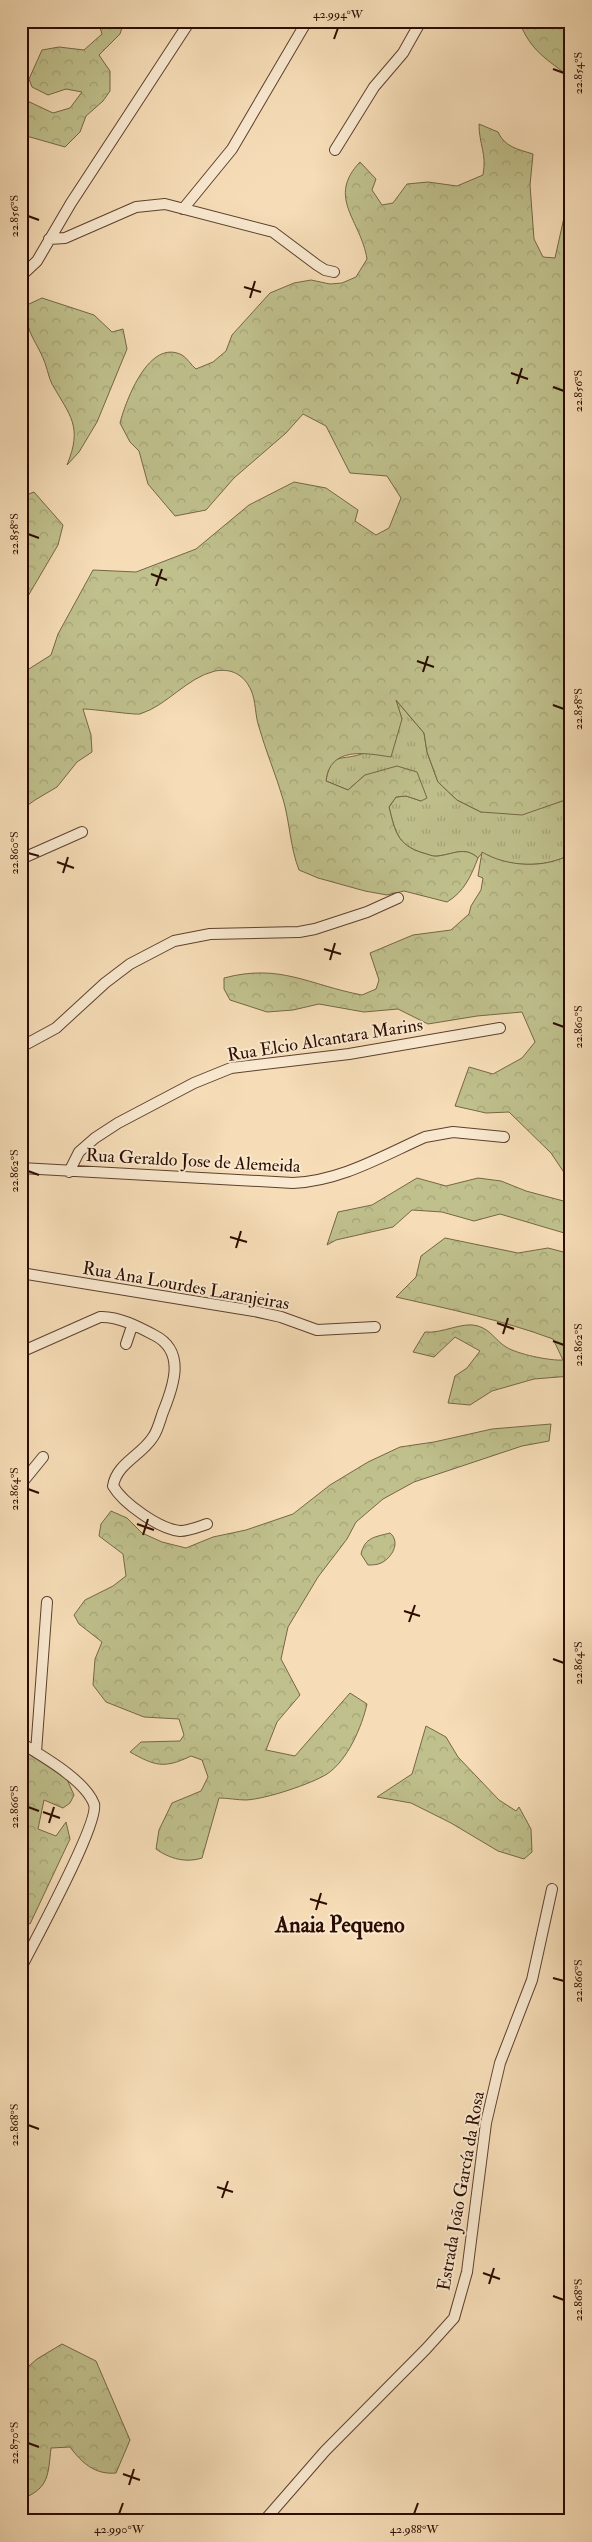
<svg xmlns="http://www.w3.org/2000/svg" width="592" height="2542" font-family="'IM FELL Double Pica',serif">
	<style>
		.grass { fill: url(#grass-tufts); stroke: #766646 }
		.forest { fill: url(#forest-crowns); stroke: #766646 }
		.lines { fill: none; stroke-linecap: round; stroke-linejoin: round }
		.minor-casing { stroke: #5e402e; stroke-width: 12 }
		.minor { stroke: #f9e9d0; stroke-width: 10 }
		.ticks { fill: none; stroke: #2c0c01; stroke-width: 2 }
		.labels { text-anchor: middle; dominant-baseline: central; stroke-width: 4; stroke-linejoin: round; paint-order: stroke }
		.street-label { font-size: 18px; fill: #2c0c01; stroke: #f9e9d0 }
		.district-label { font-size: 22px; font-weight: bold; fill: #2c0c01; stroke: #f9e9d0 }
		.neatline { fill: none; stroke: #2c0c01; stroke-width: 2 }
		.ticks-label { font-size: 12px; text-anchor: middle; fill: #2c0c01 }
	</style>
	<defs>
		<pattern id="grass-tufts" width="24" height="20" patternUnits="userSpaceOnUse" patternTransform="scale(1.25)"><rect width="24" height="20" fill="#bfc08c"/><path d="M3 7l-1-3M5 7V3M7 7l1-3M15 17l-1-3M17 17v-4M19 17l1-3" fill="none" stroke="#a4a477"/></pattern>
		<pattern id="forest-crowns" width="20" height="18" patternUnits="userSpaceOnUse" patternTransform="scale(1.25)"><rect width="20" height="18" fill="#bfc08c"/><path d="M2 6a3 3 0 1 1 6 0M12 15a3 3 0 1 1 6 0" fill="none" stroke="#a4a477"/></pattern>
	</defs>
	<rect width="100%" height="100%" fill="#f6ddb7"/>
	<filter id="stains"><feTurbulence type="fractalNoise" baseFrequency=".004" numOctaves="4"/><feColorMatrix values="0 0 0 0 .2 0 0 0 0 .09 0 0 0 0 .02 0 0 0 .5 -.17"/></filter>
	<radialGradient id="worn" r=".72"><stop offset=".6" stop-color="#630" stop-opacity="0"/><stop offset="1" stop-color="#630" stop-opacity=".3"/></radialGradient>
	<path class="grass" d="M395,699l29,34 3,19 11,30 19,18 24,12 72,-8 18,-6v56c-26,15 -64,13 -89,-1l-4,5c-13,-12 -24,-4 -40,-2 -5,1 -10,-2 -15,-3 -26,-8 -28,-22 -34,-46l7,-10 10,-1 15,5 -56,-26 -17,15 -22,-9c4,-31 17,-19 38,-28 11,-5 28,-25 38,-34z"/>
	<path class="forest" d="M98,21h26l-4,13 -21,21 11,16v20l-7,10 -17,15 -6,16 -15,15 -35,-10 -9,1v-40l32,15 17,-5 12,-16 -16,-3 -18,6 -16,-8 -3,-8 13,-29 17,-3 25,3 18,-16z
		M519,21h52v57c-24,-19 -40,-26 -52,-57z
		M479,124l19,8c7,15 19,17 35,22l-3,31 4,54 9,18 12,1 16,-72v612l-49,17 -41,-3 -24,-12 -19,-18 -11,-30 -3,-19 -28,-33 6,19 -11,38c-26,-4 -61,-11 -65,24l22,9 17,-15 32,-9 20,6 10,26 -6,3 -15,-5 -10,1 -7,10c6,24 8,38 34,46 5,1 10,4 15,3 16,-2 27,-10 40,2 -7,18 -14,34 -31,44l-43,-11 -17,4 -22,-4 -47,-13 -19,-8c-9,-23 -9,-47 -16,-71 -7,-24 -17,-47 -24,-72 -4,-11 -3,-26 -8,-37 -7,-15 -19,-22 -36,-19 -29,7 -47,34 -75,43 -6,1 -46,-5 -57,-5l8,26 1,17 -15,10 -20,25 -22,13 -14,10v-136l30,-19 7,-21 35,-64 43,2 60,-23 53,-44 45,-23 32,6 32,22 -3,11 21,14 13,-7 12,-30 -14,-22 -37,-3 -24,-47 -23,-12 -17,19 -52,45 -28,32 -31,6 -27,-32 -9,-33 -9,-9 -10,-19c6,-23 29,-85 62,-68 5,3 9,10 14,14l17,-7 13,-11 6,-16 38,-42 24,-10 17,-3 19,4 12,-1 14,-6 11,-18c-6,-39 -41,-61 -7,-97l16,17 -4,11 10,15 11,-2 14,-19 21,-2 29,4 26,-11c4,-22 -4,-30 -4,-51z
		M42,298l52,17 18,17 11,-3 4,20 -30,73 -18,30 -12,13c16,-39 3,-49 -15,-81 -3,-6 -4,-12 -6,-18 -8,-25 -22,-32 -19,-61z
		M34,492l29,33 -5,20 -37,63v-111z
		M482,852c25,15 63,17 89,2v329l-20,-30 -42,-41 -23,1 -31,-7 14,-39 24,7 29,-16 13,-16 -13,-30 -45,4 -49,8 -30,-15 -34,3 -45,-8 -26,6 -26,2 -37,-12 -6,-11v-11c56,-15 85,7 138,17l14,-6 3,-9 -9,-27 43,-18 38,-5 18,-16 2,-8 10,-16 2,-12 -5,-2z
		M417,1178l29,8 32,-8 23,3 25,10 45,12v32l-71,-21 -26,7 -32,-9 -30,-2 -19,17 -57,13 -9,5 11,-33 34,-7z
		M445,1238l73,15 30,-5 23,6v122l-37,3 -42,12 -22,14 -22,-2 7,-27 12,-8 13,-17 -25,-14 -21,20 -21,-5 12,-20c17,2 38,-11 53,-6 13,4 17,14 28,21 11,7 44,14 57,13l-10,-21c-51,-19 -104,-30 -157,-42l20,-20 5,-21z
		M551,1424l-2,17 -27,5 -108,36 -31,17 -27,23 -9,17 -29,38 -30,50 -7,32 19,36 -23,27 -11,28 29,6 55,-63 17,11c-5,22 -19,56 -40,70 -16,10 -61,25 -81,26 -9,0 -18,-2 -27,-2l-17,60c-16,5 -32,1 -46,-9l3,-19 13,-27 29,-12 7,-14 -6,-17 -11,-4c-27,13 -36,10 -61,-4l11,-10 39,-1 4,-6 -5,-16 -35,-2 -38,-15 -13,-17 2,-26 7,-17 -23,-18 -5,-9 11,-15 28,-14 13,-10 -3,-22 -24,-18 2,-12 10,-13 16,7 15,15 20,9 24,6 27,-11 33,-7 47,-16 37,-29 38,-23 32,-15 34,-5 58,-13z
		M390,1533c11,9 2,25 -9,30 -4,2 -9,2 -13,2l-7,-11c4,-17 14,-17 29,-21z
		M426,1726l20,11 12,20 41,43 17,11 3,-4 12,22 1,23 -8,7 -26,-8 -47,-28 -40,-20 -34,-6 35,-23z
		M21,1744l44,31 9,20 -4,8 -7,5 -19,-8 -6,29 18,7 10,-14 4,17 -40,85 -9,-6z
		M62,2344l34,17 34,79 -14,33c-21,2 -34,-10 -46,-26l-19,1c-3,25 -1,41 -30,51v-126l16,-14z"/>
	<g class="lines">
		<defs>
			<path id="minor" d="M335,150l39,-63 29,-34 18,-32
				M183,209l49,-60 75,-128
				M49,239l16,-1 71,-31 29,-3 108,28 44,33 8,5 9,2
				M21,276l16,-15 34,-58 119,-182
				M21,859l61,-27
				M21,946h1
				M21,1047l35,-19 49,-45 25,-19 44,-23 36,-7 89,-2 16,-3 52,-17 31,-14
				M21,1168l272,15c48,-2 89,-27 132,-46l28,-5 51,5
				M69,1172l10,-20 16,-14 23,-15 76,-40 37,-15 118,-14 151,-26
				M21,1273l233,38 27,6 36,13 58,-3
				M126,1344l6,-18
				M21,1352l79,-35c18,-1 39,10 54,18 32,16 20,50 9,77 -3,8 -5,18 -10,25 -12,19 -36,26 -40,49 10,17 46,43 67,45 9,0 18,-4 27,-7
				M21,1484l22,-27
				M21,1743c21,13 64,37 73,61 6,18 -61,140 -73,164
				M36,1752l11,-150
				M264,2521l61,-70 101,-102 28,-31 13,-46 19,-149 14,-60 32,-83 20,-91"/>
		</defs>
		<use href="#minor" class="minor-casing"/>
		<use href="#minor" class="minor"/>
	</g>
	<path class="ticks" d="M334,39l4,-11M553,69l11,4M28,216l11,4M244,287l17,5M250,298l5,-17M511,373l17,6M517,384l5,-16M553,387l11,4M28,534l11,4M151,574l16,6M156,586l6,-17M417,661l17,6M423,672l5,-16M553,705l11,4M28,853l11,3M57,862l17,6M63,873l5,-16M324,949l17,5M330,960l5,-17M553,1023l11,4M28,1171l11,4M230,1237l17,5M236,1248l5,-17M497,1323l17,6M503,1334l5,-16M553,1341l11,4M28,1489l11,4M137,1524l17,6M143,1535l5,-16M404,1611l16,5M409,1622l6,-17M553,1659l11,4M28,1807l11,4M43,1812l17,6M49,1823l5,-16M310,1899l17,5M316,1910l5,-17M553,1978l11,3M28,2125l11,4M217,2187l16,5M222,2198l6,-17M483,2273l17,6M489,2284l5,-16M553,2296l11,4M28,2443l11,4M123,2474l17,6M129,2485l5,-16M119,2514l4,-11M414,2514l4,-11"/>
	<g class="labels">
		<g class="street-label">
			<text transform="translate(325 1040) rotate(-9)">Rua Elcio Alcantara Marins</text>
			<text transform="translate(193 1161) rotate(3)">Rua Geraldo Jose de Alemeida</text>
			<text transform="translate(186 1286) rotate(10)">Rua Ana Lourdes Laranjeiras</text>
			<text transform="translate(461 2191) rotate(-80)">Estrada João García da Rosa</text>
		</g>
		<g class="district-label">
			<text x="340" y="1925">Anaia Pequeno</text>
		</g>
	</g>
	<rect width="592" height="2542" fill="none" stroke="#f6ddb7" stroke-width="55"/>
	<rect x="28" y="28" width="536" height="2486" class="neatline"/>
	<g class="ticks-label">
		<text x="338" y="18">42.994°W</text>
		<text transform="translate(578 73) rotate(-90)" y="4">22.854°S</text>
		<text transform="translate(14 216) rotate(-90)" y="4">22.856°S</text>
		<text transform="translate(578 391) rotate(-90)" y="4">22.856°S</text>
		<text transform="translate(14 534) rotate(-90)" y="4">22.858°S</text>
		<text transform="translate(578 709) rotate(-90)" y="4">22.858°S</text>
		<text transform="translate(14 853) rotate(-90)" y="4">22.860°S</text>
		<text transform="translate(578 1027) rotate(-90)" y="4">22.860°S</text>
		<text transform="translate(14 1171) rotate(-90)" y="4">22.862°S</text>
		<text transform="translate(578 1345) rotate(-90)" y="4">22.862°S</text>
		<text transform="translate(14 1489) rotate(-90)" y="4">22.864°S</text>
		<text transform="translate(578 1663) rotate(-90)" y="4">22.864°S</text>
		<text transform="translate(14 1807) rotate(-90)" y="4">22.866°S</text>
		<text transform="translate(578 1981) rotate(-90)" y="4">22.866°S</text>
		<text transform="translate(14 2125) rotate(-90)" y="4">22.868°S</text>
		<text transform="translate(578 2300) rotate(-90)" y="4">22.868°S</text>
		<text transform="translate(14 2443) rotate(-90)" y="4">22.870°S</text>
		<text x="119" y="2533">42.990°W</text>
		<text x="414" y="2533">42.988°W</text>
	</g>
	<rect width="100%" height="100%" filter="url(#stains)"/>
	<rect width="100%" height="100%" fill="url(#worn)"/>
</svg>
